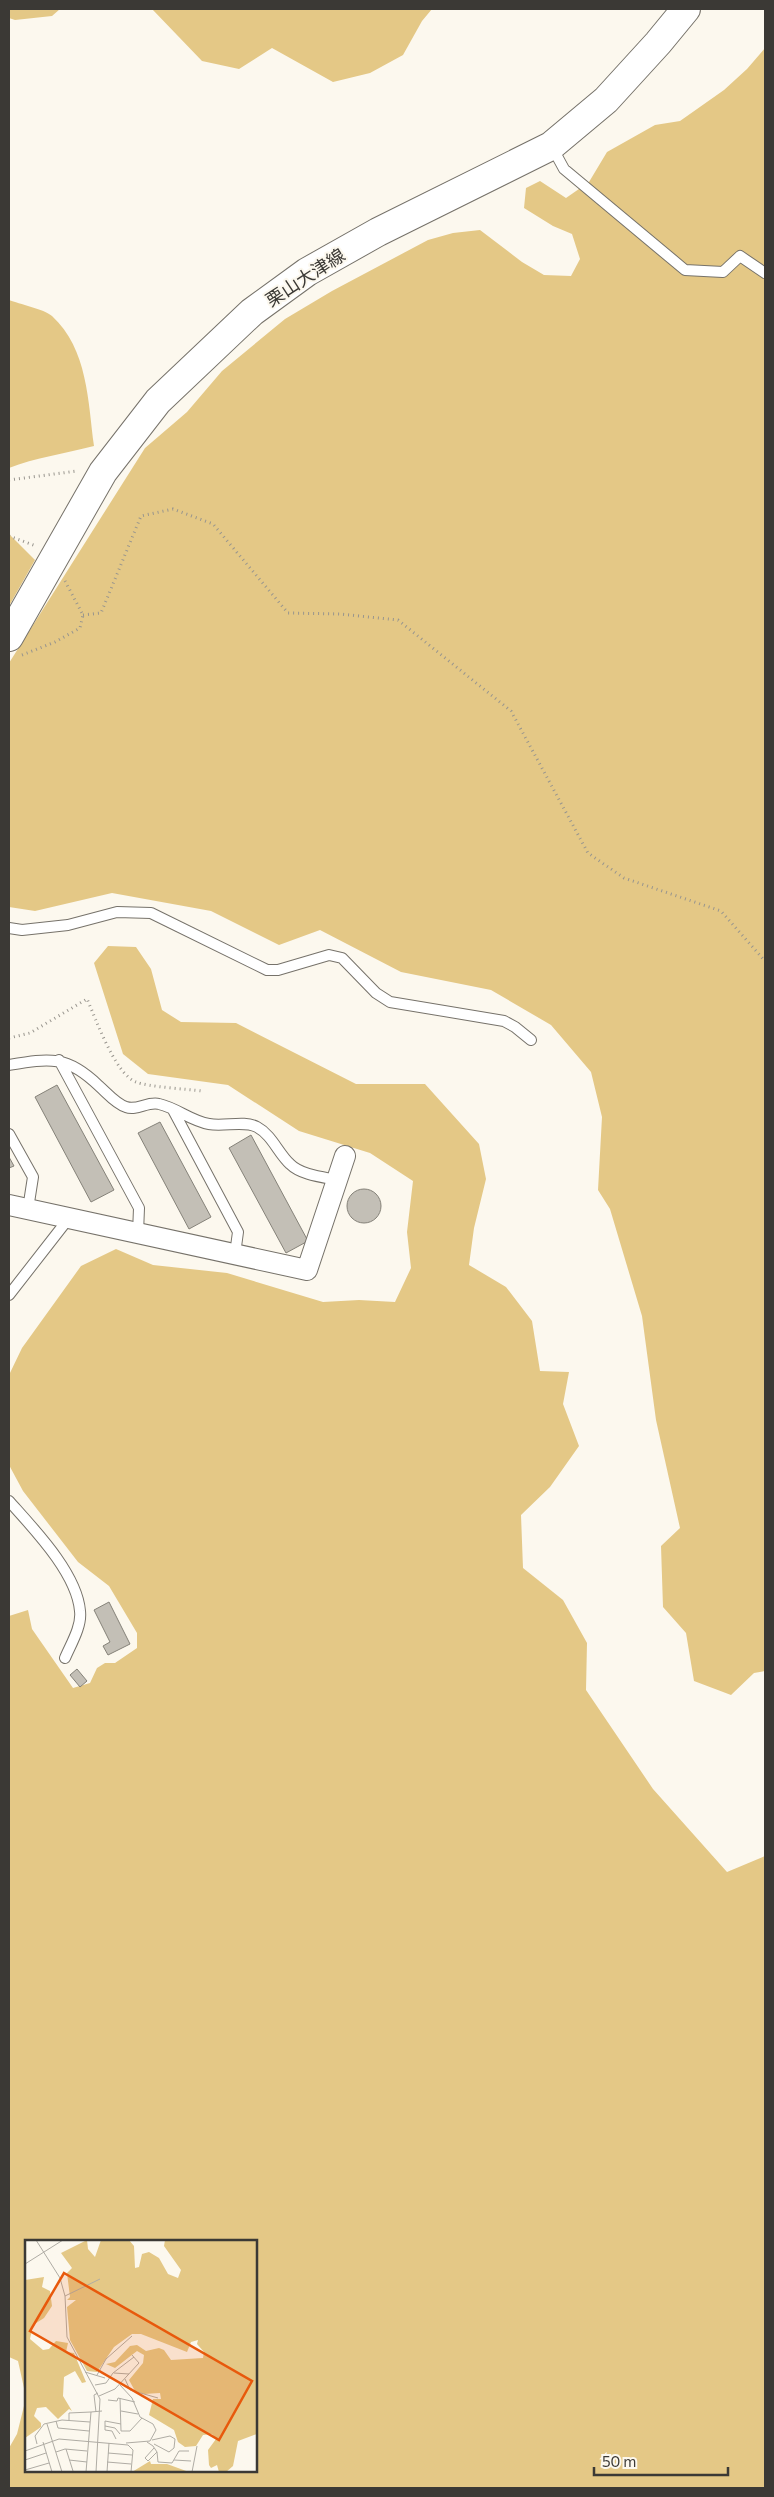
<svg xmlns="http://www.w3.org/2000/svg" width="774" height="2497" font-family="Commissioner,'Noto Sans JP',sans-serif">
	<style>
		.green { fill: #e4c886 }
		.building { fill: #c3bfb6; stroke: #858279 }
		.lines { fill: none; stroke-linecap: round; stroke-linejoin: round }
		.service-casing { stroke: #76726a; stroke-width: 12 }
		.minor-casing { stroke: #76726a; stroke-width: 22 }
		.secondary-casing { stroke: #76726a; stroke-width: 30 }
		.path { stroke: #98958e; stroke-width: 3; stroke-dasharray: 1 4; stroke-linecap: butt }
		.service { stroke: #fff; stroke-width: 10 }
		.minor { stroke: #fff; stroke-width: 20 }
		.secondary { stroke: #fff; stroke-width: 28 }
		.labels { text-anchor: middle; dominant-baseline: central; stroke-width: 4; stroke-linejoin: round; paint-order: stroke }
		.street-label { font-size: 18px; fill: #3b3935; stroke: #fcf8ee }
		.inset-road { fill: none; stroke: #afaca4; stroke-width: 1 }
		.view { fill: #e8590c; fill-opacity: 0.15; stroke: #e8590c; stroke-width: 2.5 }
		.inset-edge { fill: none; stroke: #3b3935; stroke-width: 2.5 }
	</style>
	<rect width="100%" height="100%" fill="#fcf8ee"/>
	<path class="green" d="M9,9h51l-8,7 -37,4 -6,-2z
		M152,9h280l-10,12 -19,34 -33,18 -37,9 -61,-34 -33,21 -37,-8z
		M765,48v1623l-11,2 -23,22 -37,-14 -8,-48 -23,-26 -2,-61 19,-18 -24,-108 -14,-104 -32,-107 -12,-19 4,-73 -11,-45 -40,-47 -60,-35 -90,-18 -81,-42 -41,15 -68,-34 -99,-18 -77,18 -26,-4v-244l136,-215 42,-36 35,-41 63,-52 47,-28 96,-51 25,-7 27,-3 42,32 22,13 27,1 9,-17 -8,-25 -19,-8 -29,-18 2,-20 14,-7 26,17 23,-16 18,-30 48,-27 25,-4 44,-31 23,-21z
		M9,300c10,4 35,9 43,16 36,33 36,86 42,130 -27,7 -60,12 -85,22z
		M9,534l26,26 -26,46z
		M108,946l28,1 15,22 11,41 19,12 55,1 120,61h69l54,60 7,35 -12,49 -5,37 37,22 26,34 8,50 29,1 -6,32 16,42 -29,41 -29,28 2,53 40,32 24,43 -1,47 67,99 74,83 38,-16v632h-756v-40l8,-14 9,-36v73h230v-230h-230v156l-8,-36 -9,-4v-741l19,-6 4,19 41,59 17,-5 7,-15 8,-5h10l22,-15v-15l-28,-47 -31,-24 -55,-71 -14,-26v-90l13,-27 59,-82 35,-17 37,16 74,8 96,29 36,-2 36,2 16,-34 -4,-36 6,-51 -43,-28 -71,-22 -71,-46 -80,-11 -25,-20 -29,-91z"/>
	<path class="building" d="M57,1085l57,105 -23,12 -56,-105z
		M160,1122l51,95 -22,12 -51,-96z
		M251,1135l57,106 -22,12 -57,-105z
		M9,1157l5,9 -5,2z
		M347 1206a17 17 0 1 1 34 0a17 17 0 1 1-34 0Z
		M109,1602l21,42 -22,11 -5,-9 7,-4 -16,-32z
		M77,1669l10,12 -7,6 -10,-12z"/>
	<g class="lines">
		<defs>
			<path id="service" d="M552,147l12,22 121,101 38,2 17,-16 25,17
				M9,928l13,2 46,-5 49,-13 34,1 116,57h11l51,-15 13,3 34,35 14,9 114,19 11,6 16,13
				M59,1060l80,148 -1,25
				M9,1065c41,-7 58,-10 90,21 8,7 17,18 27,21 11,4 22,-6 33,-3 18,4 32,17 50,20 15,3 35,-4 48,3 15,8 21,26 33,37 11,11 32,13 47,16
				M173,1110l65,122 -3,22
				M9,1134l24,43 -5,32
				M9,1295l60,-77
				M9,1501c24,27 68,72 71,110 2,15 -9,33 -15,47"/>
			<path id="minor" d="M9,1205l298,65 38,-114"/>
			<path id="secondary" d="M9,637l94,-165 55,-71 94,-89 55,-40 71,-40 173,-86 55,-46 52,-57 28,-34"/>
		</defs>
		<use href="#service" class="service-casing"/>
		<use href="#minor" class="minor-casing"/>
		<use href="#secondary" class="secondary-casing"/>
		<path class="path" d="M9,480l68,-9
			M9,536l27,10
			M83,615l18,-2 40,-97 32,-7 40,15 75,89 52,1 58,6 113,91 77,142 36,25 97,33 44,50
			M22,655l33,-13 25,-14 3,-13 -18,-34
			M9,1038l21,-5 57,-34c9,20 28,75 49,83 13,5 50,7 66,9"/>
		<use href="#service" class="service"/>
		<use href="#minor" class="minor"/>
		<use href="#secondary" class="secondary"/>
	</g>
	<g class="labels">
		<g class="street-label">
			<text transform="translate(305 277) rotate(-33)">栗山大津線</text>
		</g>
	</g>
	<g transform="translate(25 2240)">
		<rect width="232" height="232" fill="#fcf8ee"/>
		<path d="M62,0l1,9 7,8 6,-17h28l5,6 1,22 4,-1 3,-13 7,-2 10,6 9,16 10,4 3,-8 -17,-24 1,-6h92v194l-19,7 -5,25 -7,6h-7l-2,-7 -6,3 -2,-3 -1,-15 8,-11 -4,-5 -9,1 -7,11 -11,1 -7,-5 -4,-12 -25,-15 4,-16h8l-1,-6 -16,1 -9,-3 -6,-11 14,-17 1,-8 -7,-4 -22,17 -9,-4 9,-2 15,-16 7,-1 9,6 13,-3 5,2 7,10 32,-2 1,-6 -7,-8 1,-4 -7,2 -4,10 -46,-18h-9l-18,13 -17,25 -10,-1 -17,-31 -3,-33 9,-7h-9l3,-3 -3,-24 5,-5 -11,-15zM19,37l-2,10 8,4 2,15 -8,12 -11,7 -3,14 13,11 6,-1 7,-8 12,2 -2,9 8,1 12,29 -4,1 -7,-12 -11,6 -1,19 9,15 -3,-2 -11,10 -12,-12 -9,1 -3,8 7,7v4l-16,11v-158zM125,221l1,3h16l22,8h-57z" fill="#e4c886"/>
		<path class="inset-road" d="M11,0l24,38 5,18 2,41 33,62 -4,73M0,24l38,-24M40,56l35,-17M60,132l20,6M89,133l15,1M72,135l9,-16 26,-23M100,139l5,11 28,8M70,145l11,-2 7,-10 21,-16M95,145l12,13 8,19 13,7 3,6 -6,11 -24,2M74,156l16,-7 24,-26 -7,-8M95,158l1,33h9l12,-13M83,160l9,1 1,-3 17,4M96,171l17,3M71,172l-2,-17 4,-2M31,181l2,7 31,3M44,181v-8l22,-1M22,184l15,48M80,186l10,2 5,6M91,199l-4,-8 -7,-1v-9l16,3M127,200l18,-4 5,3 -1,9 -5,4 -15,-8M18,202l9,30M122,202l6,4 4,6 -9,9 -3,-3 9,-10M12,204l-2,-8 9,-12 18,-4 28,2M41,209l7,22M0,211l34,-12 69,6 5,5 -2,22M31,212l9,-3 22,2M132,212l1,10 14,1 7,-12h10M83,213l24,2M0,220l21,-7M44,220l18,2M149,220l17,1M82,222l24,2M0,230l24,-7M48,232h13l5,-60 11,-1M82,232l2,-29M167,232l5,-26"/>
		<path class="view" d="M39,33l188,108 -33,59 -189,-109z"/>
		<rect width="232" height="232" class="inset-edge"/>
	</g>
	<rect width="774" height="2497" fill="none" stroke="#3b3935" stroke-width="20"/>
	<path d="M594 2467v8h134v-8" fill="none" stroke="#3b3935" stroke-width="2.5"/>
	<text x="602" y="2467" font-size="15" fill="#3b3935" stroke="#fcf8ee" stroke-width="4" paint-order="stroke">50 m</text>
</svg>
